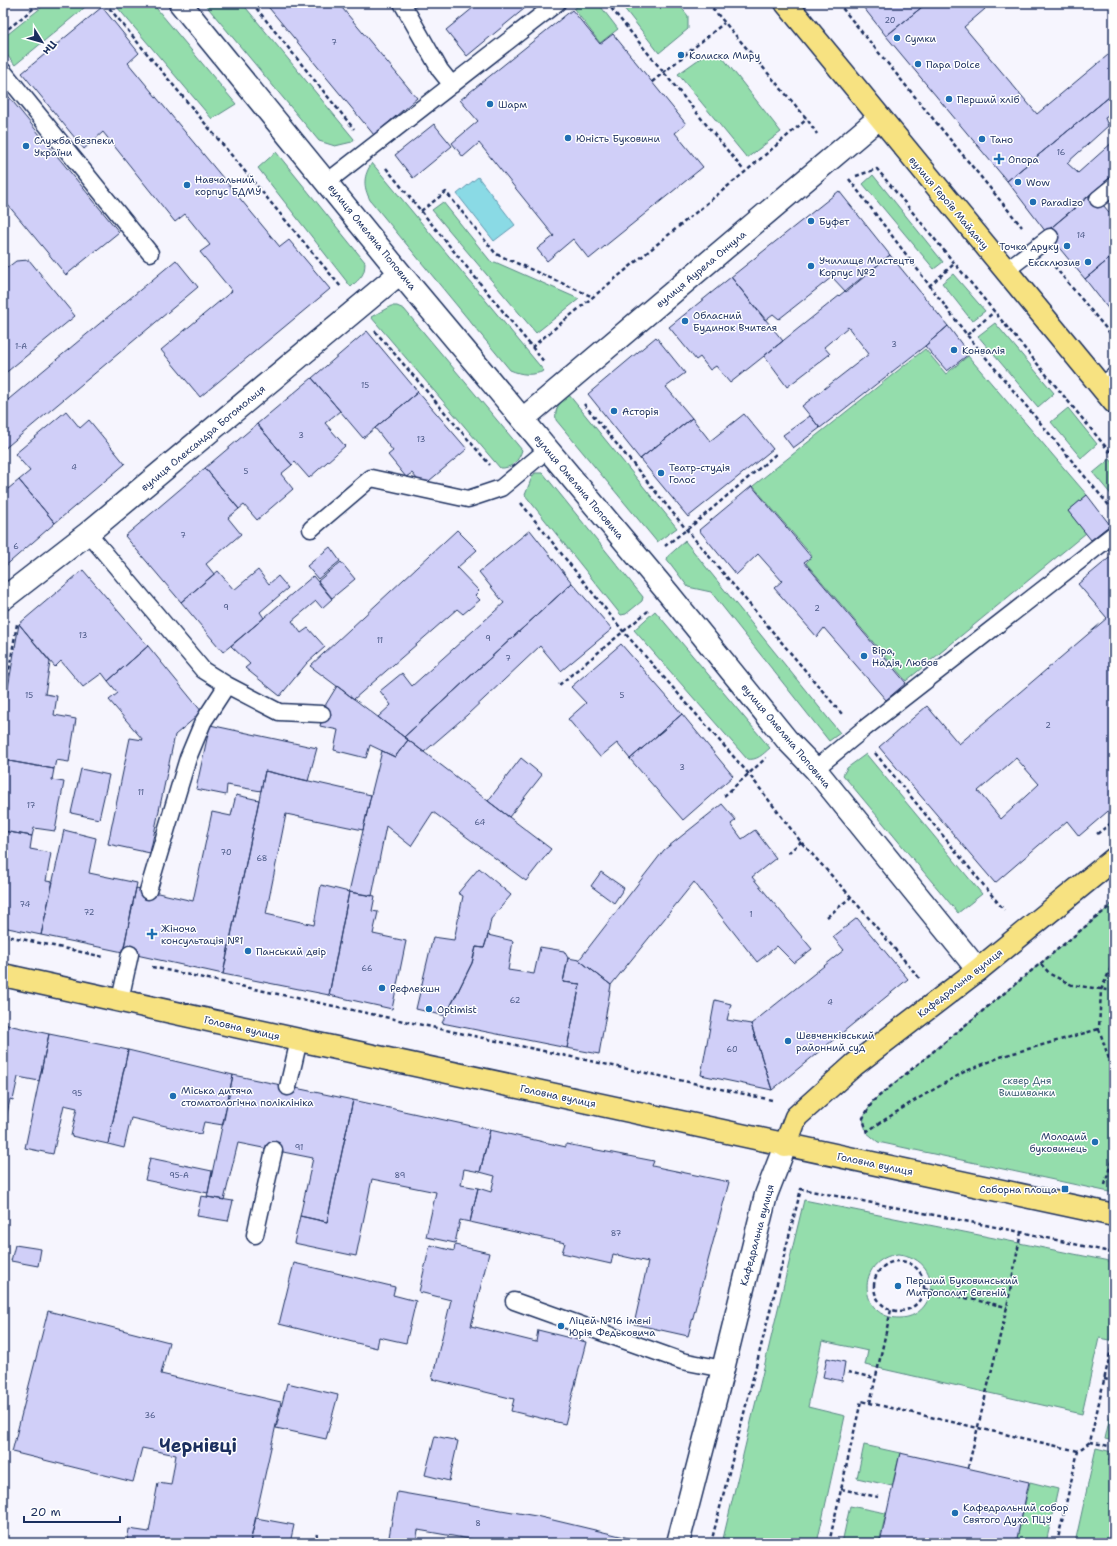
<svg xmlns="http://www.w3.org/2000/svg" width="1117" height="1546" font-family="'Shantell Sans',sans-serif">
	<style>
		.green { fill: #94ddac; stroke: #588685; fill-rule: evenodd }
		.water { fill: #8adae5; stroke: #5e96af }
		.building { fill: #d0cff8; stroke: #1b2f5e; fill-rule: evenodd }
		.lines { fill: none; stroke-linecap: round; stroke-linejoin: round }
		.lane-casing { stroke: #1b2f5e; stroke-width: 19 }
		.street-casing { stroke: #1b2f5e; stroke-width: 25 }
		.secondary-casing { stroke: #1b2f5e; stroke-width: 25 }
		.primary-casing { stroke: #1b2f5e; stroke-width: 25 }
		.path { stroke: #1b2f5e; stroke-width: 2.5; stroke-dasharray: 4 3; stroke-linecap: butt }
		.lane { stroke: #fff; stroke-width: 16 }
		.street { stroke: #fff; stroke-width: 22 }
		.secondary { stroke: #fff; stroke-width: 22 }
		.primary { stroke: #f7e281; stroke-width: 22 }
		.poi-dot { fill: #1f6fb2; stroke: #fff; stroke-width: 1.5 }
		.labels { text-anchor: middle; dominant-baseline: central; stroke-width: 3; stroke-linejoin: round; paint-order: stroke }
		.number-label { font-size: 8px; fill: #485784 }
		.poi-label { font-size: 10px; fill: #1b2f5e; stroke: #fff; text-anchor: start }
		.street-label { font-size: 10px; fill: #1b2f5e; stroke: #fff }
		.park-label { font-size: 10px; fill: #395a72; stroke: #fff }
		.town-label { font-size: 18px; font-weight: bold; fill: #1b2f5e; stroke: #fff }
	</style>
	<rect width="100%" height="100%" fill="#f6f5fe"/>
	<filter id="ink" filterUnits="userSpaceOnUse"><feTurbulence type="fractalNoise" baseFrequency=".025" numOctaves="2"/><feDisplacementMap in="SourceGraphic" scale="8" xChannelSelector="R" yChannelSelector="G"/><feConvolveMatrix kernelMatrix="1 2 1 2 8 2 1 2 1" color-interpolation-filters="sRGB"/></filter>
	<g filter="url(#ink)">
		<path class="green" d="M47,3h43l-75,62 -12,-15v-12z
			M122,3h30l84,101 -24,15 -95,-112z
			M204,3h38l112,136 -2,3 -17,4 -16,-5z
			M582,3h16l20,26 -18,14 -26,-34z
			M620,3h58l10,13v13l-29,24z
			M709,52l11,2 61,78 -34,26 -69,-84z
			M276,152l89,110c0,14 -5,16 -14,25l-93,-119z
			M372,163l172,208c-12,5 -22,4 -34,-1l-140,-170c-7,-14 -7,-24 2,-37z
			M873,175l70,87 -9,7 -71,-85z
			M443,202l49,61 3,-1 84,37 -43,34 -104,-123z
			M953,274l32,37 -13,10 -30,-38z
			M391,306h6l7,3 118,141c-3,11 -11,19 -22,18l-129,-151z
			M995,323l59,70 -16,14 -60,-71z
			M925,349l21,25 22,-18 119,139 -19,16 18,22 -180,148 -100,-118 6,-7 -59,-70z
			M569,395l108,133 -20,14 -101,-122c-2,-12 4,-18 13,-25z
			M1068,408l29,36 -16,14 -30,-36z
			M1110,459l4,5v34l-21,-25z
			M535,473h8l100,124 -1,4 -16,13 -5,1 -96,-120 7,-18z
			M685,541l155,192 -11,8 -118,-149 -23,-5 -22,-29z
			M655,611l115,137c-7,6 -13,13 -23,11l-113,-129z
			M866,754l116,140 -24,19 -115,-138 4,-7z
			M1114,903v290l-236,-51 -12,-10 -3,-14 10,-17z
			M804,1200l310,62v79l-15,-3 -17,76 -217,-49 3,-14 -46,-10 -14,66 37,9 -28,127h-95zM898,1254c47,5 40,63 2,64 -42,1 -45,-59 -2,-64z
			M1114,1398v43l-9,-2z
			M1114,1442v101h-39l21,-95 16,4z
			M864,1445l36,8 -8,33 -35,-8z
			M1030,1482l28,7 -12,54h-30z
			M850,1506l36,7 -7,30h-37z"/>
		<path class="water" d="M478,177l37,48 -21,16 -37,-47z"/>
		<path class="building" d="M265,3h73l79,95 -43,37z
			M479,3h50l1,1 -63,52 -21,-26z
			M860,3h67l-41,33z
			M927,3h53l5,6 -21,18 73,87 77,-64v43l-107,88 -121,-145z
			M102,7l37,46 -11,10 152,184 9,-7 41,49 -130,108 -39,-47 71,-59 -32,-39 10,-7 -25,-31 -10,8 -72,-90 -19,17 -62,-76z
			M572,10l28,34 13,-10 73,90 -11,9 28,34 -114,92 -16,-20 -26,22 -10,-12 17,-13 -75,-93 -16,14 -11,-14 26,-22 -18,-21z
			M5,92l114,140 -53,43 -63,-76v-105z
			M1114,93v26l-4,-4 -5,3 3,8 -41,37 11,10 36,-32v33l-68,58 -39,-51z
			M434,124l18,22 -39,32 -18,-23z
			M839,191l51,64 -44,37 -14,-15 -53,42 -6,-5 -8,6 -34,-43z
			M1093,193l21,25v37l-29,24 -39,-47z
			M890,255l58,71 -23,20 -105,82 -18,-22 67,-52 -21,-27 -24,20 6,7 -43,33 -23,-31z
			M1114,255v61l-29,-37z
			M29,260l46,56 -72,59v-104l13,-10z
			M176,260l22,27 -195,163v-46z
			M731,277l52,64 -53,42 -14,-17 -6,4 -10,-13 -4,3 -27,-33z
			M948,326l21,28 -22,17 -22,-25z
			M367,331l51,61 -55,46 -51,-60z
			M656,337l29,36 -19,14 26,31 -52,41 -52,-65z
			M312,378l28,33 -15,12 20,23 -36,32 -14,-16 -3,3 -35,-41z
			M418,392l49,57 -44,37 -11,-13 -6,4 -18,-22 5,-4 -18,-23z
			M66,411l14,17 9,-8 36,44 -70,59 -36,-43 11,-9 -15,-17z
			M744,414l29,35 -85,68 -48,-58 52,-41 18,23z
			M810,416l10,12 -27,20 -10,-13z
			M257,424l35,41 -11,9 12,15 -36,31 -13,-15 -5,4 -34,-41z
			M205,468l34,41 -11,9 13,16 -35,30 8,10 -33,28 -56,-66z
			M19,480l36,43 -52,45v-85l5,6z
			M752,486l59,71 -7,5 102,121 -20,17 -62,-72 -7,9 -43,-49 8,-7 -24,-27 -22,21 -37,-45z
			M1087,495l23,30 -19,15 -23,-29z
			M457,530l20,20 -20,18 22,23 -4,4 5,5 -17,14 -6,-5 -103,90 -44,-33z
			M530,530l42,53 -168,154 -26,-20 13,-12 -11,-14 22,-18 10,13 92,-83 -25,-31z
			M330,547l10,14 -22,18 -11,-13z
			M1114,554v252l-35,30 -12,-15 -72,62 -116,-136 48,-41 32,38 148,-126 -29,-34zM1016,758l23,26 -38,35 -23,-28z
			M341,562l14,17 -23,19 -14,-17z
			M83,570l65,76 -40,35 -6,-8 -19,14 -22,-26 -6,6 -36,-43z
			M258,570l11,14 9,-8 10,12 -28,24 4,6 -41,34 -42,-50 37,-31 16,19z
			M313,576l19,23 -10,9 -6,-7 -24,20 9,12 7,-5 17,19 -18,16 -27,33 -35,-28 5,-4 -19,-18z
			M572,583l40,46 -51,42 -21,-25 -73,69 -43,37 -20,-15z
			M19,624l31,38 -5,32 12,2 -3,19 22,4 -7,43 -13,-2 -2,9 -51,-9v-43z
			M621,644l61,70 -52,45 -13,-16 -17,14 -32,-38 18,-16 -15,-16z
			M148,646l54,66 -27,23 -25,118 -42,-9 22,-106 13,2 -34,-40 9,-7 -10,-12z
			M337,686l71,54 -13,17 -25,-12 -4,13 -32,-8 4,-20 -18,-4 6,-22z
			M682,714l51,62 -50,44 -53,-61z
			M210,725l107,23 -9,33 -43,-10 -4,20 -34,-6 -1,10 -30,-6z
			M408,740l143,109 -25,32 -93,-69 -22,34 -25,-20 -14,70 -23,-4 22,-97 11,-44 13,6z
			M521,758l21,17 -33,42 -21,-16z
			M3,760l51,9 -2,11 12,2 -9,49 -21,-3 -2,8 -29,-5z
			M81,769l28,6 -10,44 -28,-6z
			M265,771l106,24 -8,35 -77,-16 -20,100 48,11 7,-40 28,7 -20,103 -106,-21z
			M236,795l23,5 -36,174 -100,-22 13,-64 57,13 19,-89 19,4z
			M722,804l14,16 -5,4 11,15 13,-9 21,28 -24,19 60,72 -18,14 -17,-17 -20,16 -63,-80 -83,103 -32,-25 85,-110z
			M64,830l32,8 -7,35 48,10 -14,69 -82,-17z
			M3,831l29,5 -2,13 21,4 -5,28 7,1 -12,53 -38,-8z
			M479,868l32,27 -20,24 -3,16 -4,13 -8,-1 -4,16 -26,53 -30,-7 17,-72 21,3 9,-44 -5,-3z
			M601,872l23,16 -10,15 -23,-17z
			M349,892l26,4 -3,15 6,1 -5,22 33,7 -14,68 -63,-14z
			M857,918l51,61 -136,111 -21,-66 93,-74 -11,-13z
			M488,935l25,6 -5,29 26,4 6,-27 24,4 4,7 -5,24 17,2 -13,64 -125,-25 30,-60 4,-16 8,1z
			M568,958l11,2 32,25 -12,69 -32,-6 13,-64 -17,-2z
			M715,1000l16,4 -4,16 24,4 21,66 -71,-15z
			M3,1024l46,10 -10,47 -21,-4 -5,23 -3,-1 -7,36z
			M49,1034l79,16 -20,94 -37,-8 6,-28 -13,-3 -11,49 -28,-6z
			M128,1050l105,25 -10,50 -19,-3 -3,12 -70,-16 -7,30 -16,-4z
			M233,1075l120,25 -26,122 -27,-6 13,-58 -75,-15 -14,57 -17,-3z
			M353,1100l137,30 -10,42 -16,-3 -3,16 17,3 -8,34 -10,-2 -5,23 -29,-6 10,-45 -64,-13 -16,77 -62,-13 6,-27 27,6z
			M490,1130l76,17v-3l88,17 -2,5 77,16 -41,154 -54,-12 14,-62 -35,-8 -2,10 -49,-11 3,-10 -95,-21 8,-34 13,4 4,-16 -15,-4z
			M150,1158l62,13 -4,22 -63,-13z
			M201,1196l32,5 -5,20 -31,-5z
			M15,1245l26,4 -3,17 -27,-5z
			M430,1245l24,6 1,-6 34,8 -18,73 65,16 2,-12 48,12 -21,82 -54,-13 3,-12 -82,-20 19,-79 -32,-8z
			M294,1263l101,24 -2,8 23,6 -10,42 -27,-6 -2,11 -98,-24z
			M48,1311l121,31 -8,32 120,28 -31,141h-123l2,-14 20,3 9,-49 13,2 5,-30 -34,-7 -9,34 -121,-30z
			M827,1358l18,4 -3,19 -19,-4z
			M287,1383l51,12 -12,44 -50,-11z
			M435,1436l23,5 -9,40 -24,-6z
			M1112,1452h2v10l-5,-1z
			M900,1453l129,29 -13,61h-136z
			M397,1492l139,24 101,24v3h-150v-1l-69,-12 -2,13 -27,-6z
			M256,1518l38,7 -4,18h-40z"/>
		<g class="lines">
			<defs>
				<path id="lane" d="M402,3l38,67 12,15
					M3,71l147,182
					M327,182l230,-179
					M1098,199l16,-13
					M1005,271l45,-34
					M1102,386l12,-10
					M311,529l60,-51 97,21 33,-11 47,-39
					M88,533l115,137 24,15 52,27 43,2
					M815,769l50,-41 249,-194
					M148,891l40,-133 15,-36 24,-37
					M120,1000l10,-46
					M288,1087l11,-47
					M255,1235l19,-85
					M514,1301l168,60 41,8"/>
				<path id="street" d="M180,3l220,270 268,320 119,147 28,29 163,201
					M523,419l356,-301
					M3,599l85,-66 312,-260"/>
				<path id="secondary" d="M678,1543l45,-174 43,-174 19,-49"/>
				<path id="primary" d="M786,3l328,399
					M3,975l296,65 815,175
					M785,1146l11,-29 58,-52 124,-95 136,-111"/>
			</defs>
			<use href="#lane" class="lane-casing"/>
			<use href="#street" class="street-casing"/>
			<use href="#secondary" class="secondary-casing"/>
			<use href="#primary" class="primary-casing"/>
			<path class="path" d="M105,3l236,284
				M252,3l102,126
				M607,3l138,169
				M708,3l99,116 10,15
				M838,3l184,224
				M3,33l37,-30
				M652,82l72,-59
				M386,168l159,195
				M856,176l21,-7 237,288
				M849,179l118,156 145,174
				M421,211l25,-19 50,62 97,43
				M1054,266l60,72
				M929,286l25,-22
				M375,331l115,134
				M967,335l27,-23
				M532,347l213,-175 62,-53
				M584,404l102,125 156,185
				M521,503l102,128 125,142 53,69 50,55 69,82
				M665,546l29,-22 82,-70
				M559,685l89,-74
				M3,704l14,-80
				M875,753l129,157
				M724,796l42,-38
				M1097,834l17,-13
				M788,853l13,-11
				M827,917l24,-20
				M3,935l101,22
				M1114,961l-13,29 -2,39 15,45
				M1041,964l9,10 22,11 42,6
				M152,967l620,133 2,-2
				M866,1132l46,-30 52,-30 39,-16 96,-27
				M867,1133l-4,-15 10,-17 241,-198
				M1105,1185l9,-34
				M874 1286a25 25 0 1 1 50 0a25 25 0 1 1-50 0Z
				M924,1289l83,18
				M848,1372l27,6
				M1104,1379l10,2
				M870,1403l21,-93
				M1090,1442l24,5
				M968,1468l39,-161 14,-75
				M841,1489l37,8
				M315,1543l2,-9
				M711,1543l90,-354 220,43 93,21
				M829,1543l32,-142 217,50
				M1057,1543l21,-92 12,-9 22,-97h2"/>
			<use href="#lane" class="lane"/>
			<use href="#street" class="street"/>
			<use href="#secondary" class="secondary"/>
			<use href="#primary" class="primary"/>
		</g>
	</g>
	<g class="poi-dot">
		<circle cx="897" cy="38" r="4"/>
		<circle cx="681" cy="55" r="4"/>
		<circle cx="918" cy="64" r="4"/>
		<circle cx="949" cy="99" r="4"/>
		<circle cx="490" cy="104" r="4"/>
		<circle cx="568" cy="138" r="4"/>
		<circle cx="982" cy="139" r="4"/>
		<circle cx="26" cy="146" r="4"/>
		<path d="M997 153h4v4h4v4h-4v4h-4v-4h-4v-4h4z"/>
		<circle cx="1018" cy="182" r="4"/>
		<circle cx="187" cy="185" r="4"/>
		<circle cx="1033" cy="202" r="4"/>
		<circle cx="811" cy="221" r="4"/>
		<circle cx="1067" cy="246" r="4"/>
		<circle cx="1088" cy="262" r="4"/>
		<circle cx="811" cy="266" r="4"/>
		<circle cx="685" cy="321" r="4"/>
		<circle cx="954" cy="350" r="4"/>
		<circle cx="614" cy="411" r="4"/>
		<circle cx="661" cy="473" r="4"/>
		<circle cx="864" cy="656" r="4"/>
		<path d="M150 928h4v4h4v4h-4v4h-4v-4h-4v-4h4z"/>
		<circle cx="248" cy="951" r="4"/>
		<circle cx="382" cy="988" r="4"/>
		<circle cx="429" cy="1009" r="4"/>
		<circle cx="788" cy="1041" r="4"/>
		<circle cx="173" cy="1096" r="4"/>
		<circle cx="1095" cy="1142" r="4"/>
		<rect x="1061" y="1185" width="8" height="8" rx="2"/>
		<circle cx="898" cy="1286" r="4"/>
		<circle cx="561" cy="1326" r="4"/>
		<circle cx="955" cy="1513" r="4"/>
	</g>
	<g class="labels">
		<g class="number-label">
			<text x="890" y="20">20</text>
			<text x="334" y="42">7</text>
			<text x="1061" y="152">16</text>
			<text x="1081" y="235">14</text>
			<text x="894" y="344">3</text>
			<text x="21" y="346">1-А</text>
			<text x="365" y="385">15</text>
			<text x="301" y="435">3</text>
			<text x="421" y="439">13</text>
			<text x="74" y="467">4</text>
			<text x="246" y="471">5</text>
			<text x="183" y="535">7</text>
			<text x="16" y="546">6</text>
			<text x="226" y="607">9</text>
			<text x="817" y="608">2</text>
			<text x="83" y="635">13</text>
			<text x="488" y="638">9</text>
			<text x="380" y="640">11</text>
			<text x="508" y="658">7</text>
			<text x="29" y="695">15</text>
			<text x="622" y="695">5</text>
			<text x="1048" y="725">2</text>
			<text x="682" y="767">3</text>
			<text x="141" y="792">11</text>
			<text x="31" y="805">17</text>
			<text x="480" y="822">64</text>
			<text x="226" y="852">70</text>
			<text x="262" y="858">68</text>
			<text x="25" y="904">74</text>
			<text x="89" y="912">72</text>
			<text x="751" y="914">1</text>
			<text x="367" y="968">66</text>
			<text x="515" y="1000">62</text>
			<text x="830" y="1002">4</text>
			<text x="732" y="1049">60</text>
			<text x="77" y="1093">95</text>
			<text x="299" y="1147">91</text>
			<text x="179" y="1175">95-А</text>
			<text x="400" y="1175">89</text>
			<text x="616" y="1233">87</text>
			<text x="150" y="1415">36</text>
			<text x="478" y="1523">8</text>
		</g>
		<g class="poi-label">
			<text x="905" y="38">Сумки</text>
			<text x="689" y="55">Колиска Миру</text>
			<text x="926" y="64">Пара Dolce</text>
			<text x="957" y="99">Перший хліб</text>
			<text x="498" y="104">Шарм</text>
			<text x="576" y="138">Юність Буковини</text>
			<text x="990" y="139">Тано</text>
			<text x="34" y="140">Служба безпеки<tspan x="34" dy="12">України</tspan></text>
			<text x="1008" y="159">Опора</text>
			<text x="195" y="179">Навчальний<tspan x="195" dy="12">корпус БДМУ</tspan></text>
			<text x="1026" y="182">Wow</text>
			<text x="1041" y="202">Paradizo</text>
			<text x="819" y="221">Буфет</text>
			<text x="1059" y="246" text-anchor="end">Точка друку</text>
			<text x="819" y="260">Училище Мистецтв<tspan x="819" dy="12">Корпус №2</tspan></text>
			<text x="1080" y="262" text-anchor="end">Ексклюзив</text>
			<text x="693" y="315">Обласний<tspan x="693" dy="12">Будинок Вчителя</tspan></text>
			<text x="962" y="350">Конвалія</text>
			<text x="622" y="411">Асторія</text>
			<text x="669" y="467">Театр-студія<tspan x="669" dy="12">Голос</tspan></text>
			<text x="872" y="650">Віра,<tspan x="872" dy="12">Надія, Любов</tspan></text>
			<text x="161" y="928">Жіноча<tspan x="161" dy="12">консультація №1</tspan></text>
			<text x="256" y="951">Панський двір</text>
			<text x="390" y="988">Рефлекшн</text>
			<text x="437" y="1009">Optimist</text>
			<text x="796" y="1035">Шевченківський<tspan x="796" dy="12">районний суд</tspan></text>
			<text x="181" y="1090">Міська дитяча<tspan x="181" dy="12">стоматологічна поліклініка</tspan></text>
			<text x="1087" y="1136" text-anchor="end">Молодий<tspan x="1087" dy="12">буковинець</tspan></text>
			<text x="1057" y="1189" text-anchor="end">Соборна площа</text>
			<text x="906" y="1280">Перший Буковинський<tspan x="906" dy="12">Митрополит Євгеній</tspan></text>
			<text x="569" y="1320">Ліцей №16 імені<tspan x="569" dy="12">Юрія Федьковича</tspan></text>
			<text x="963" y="1507">Кафедральний собор<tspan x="963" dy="12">Святого Духа ПЦУ</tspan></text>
		</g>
		<g class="street-label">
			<text transform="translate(949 203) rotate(50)">вулиця Героїв Майдану</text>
			<text transform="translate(372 237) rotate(51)">вулиця Омеляна Поповича</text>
			<text transform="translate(701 269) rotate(-40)">вулиця Аурела Ончула</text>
			<text transform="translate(203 438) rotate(-40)">вулиця Олександра Богомольця</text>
			<text transform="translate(579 487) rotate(50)">вулиця Омеляна Поповича</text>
			<text transform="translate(786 736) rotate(50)">вулиця Омеляна Поповича</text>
			<text transform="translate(960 983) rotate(-38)">Кафедральна вулиця</text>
			<text transform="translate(242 1028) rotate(13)">Головна вулиця</text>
			<text transform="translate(558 1096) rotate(12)">Головна вулиця</text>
			<text transform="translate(875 1164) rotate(12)">Головна вулиця</text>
			<text transform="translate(757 1235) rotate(-75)">Кафедральна вулиця</text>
		</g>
		<g class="park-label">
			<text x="1027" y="1080">сквер Дня<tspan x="1027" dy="12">Вишиванки</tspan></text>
		</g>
		<g class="town-label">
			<text x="198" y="1446">Чернівці</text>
		</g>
	</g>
	<rect width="1117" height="1546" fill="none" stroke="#fff" stroke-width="16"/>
	<rect x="8" y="8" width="1101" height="1530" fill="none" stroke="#1b2f5e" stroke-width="1.5" filter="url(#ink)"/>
	<g transform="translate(42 42) rotate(127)" stroke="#ffffff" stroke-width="3" paint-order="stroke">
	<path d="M0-3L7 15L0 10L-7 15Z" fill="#1b2f5e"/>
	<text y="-6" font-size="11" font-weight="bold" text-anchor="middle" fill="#1b2f5e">Пн</text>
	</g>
	<path d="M24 1516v6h96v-6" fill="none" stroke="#1b2f5e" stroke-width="2"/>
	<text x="30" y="1516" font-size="12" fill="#1b2f5e" stroke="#ffffff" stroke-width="3" paint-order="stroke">20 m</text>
</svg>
